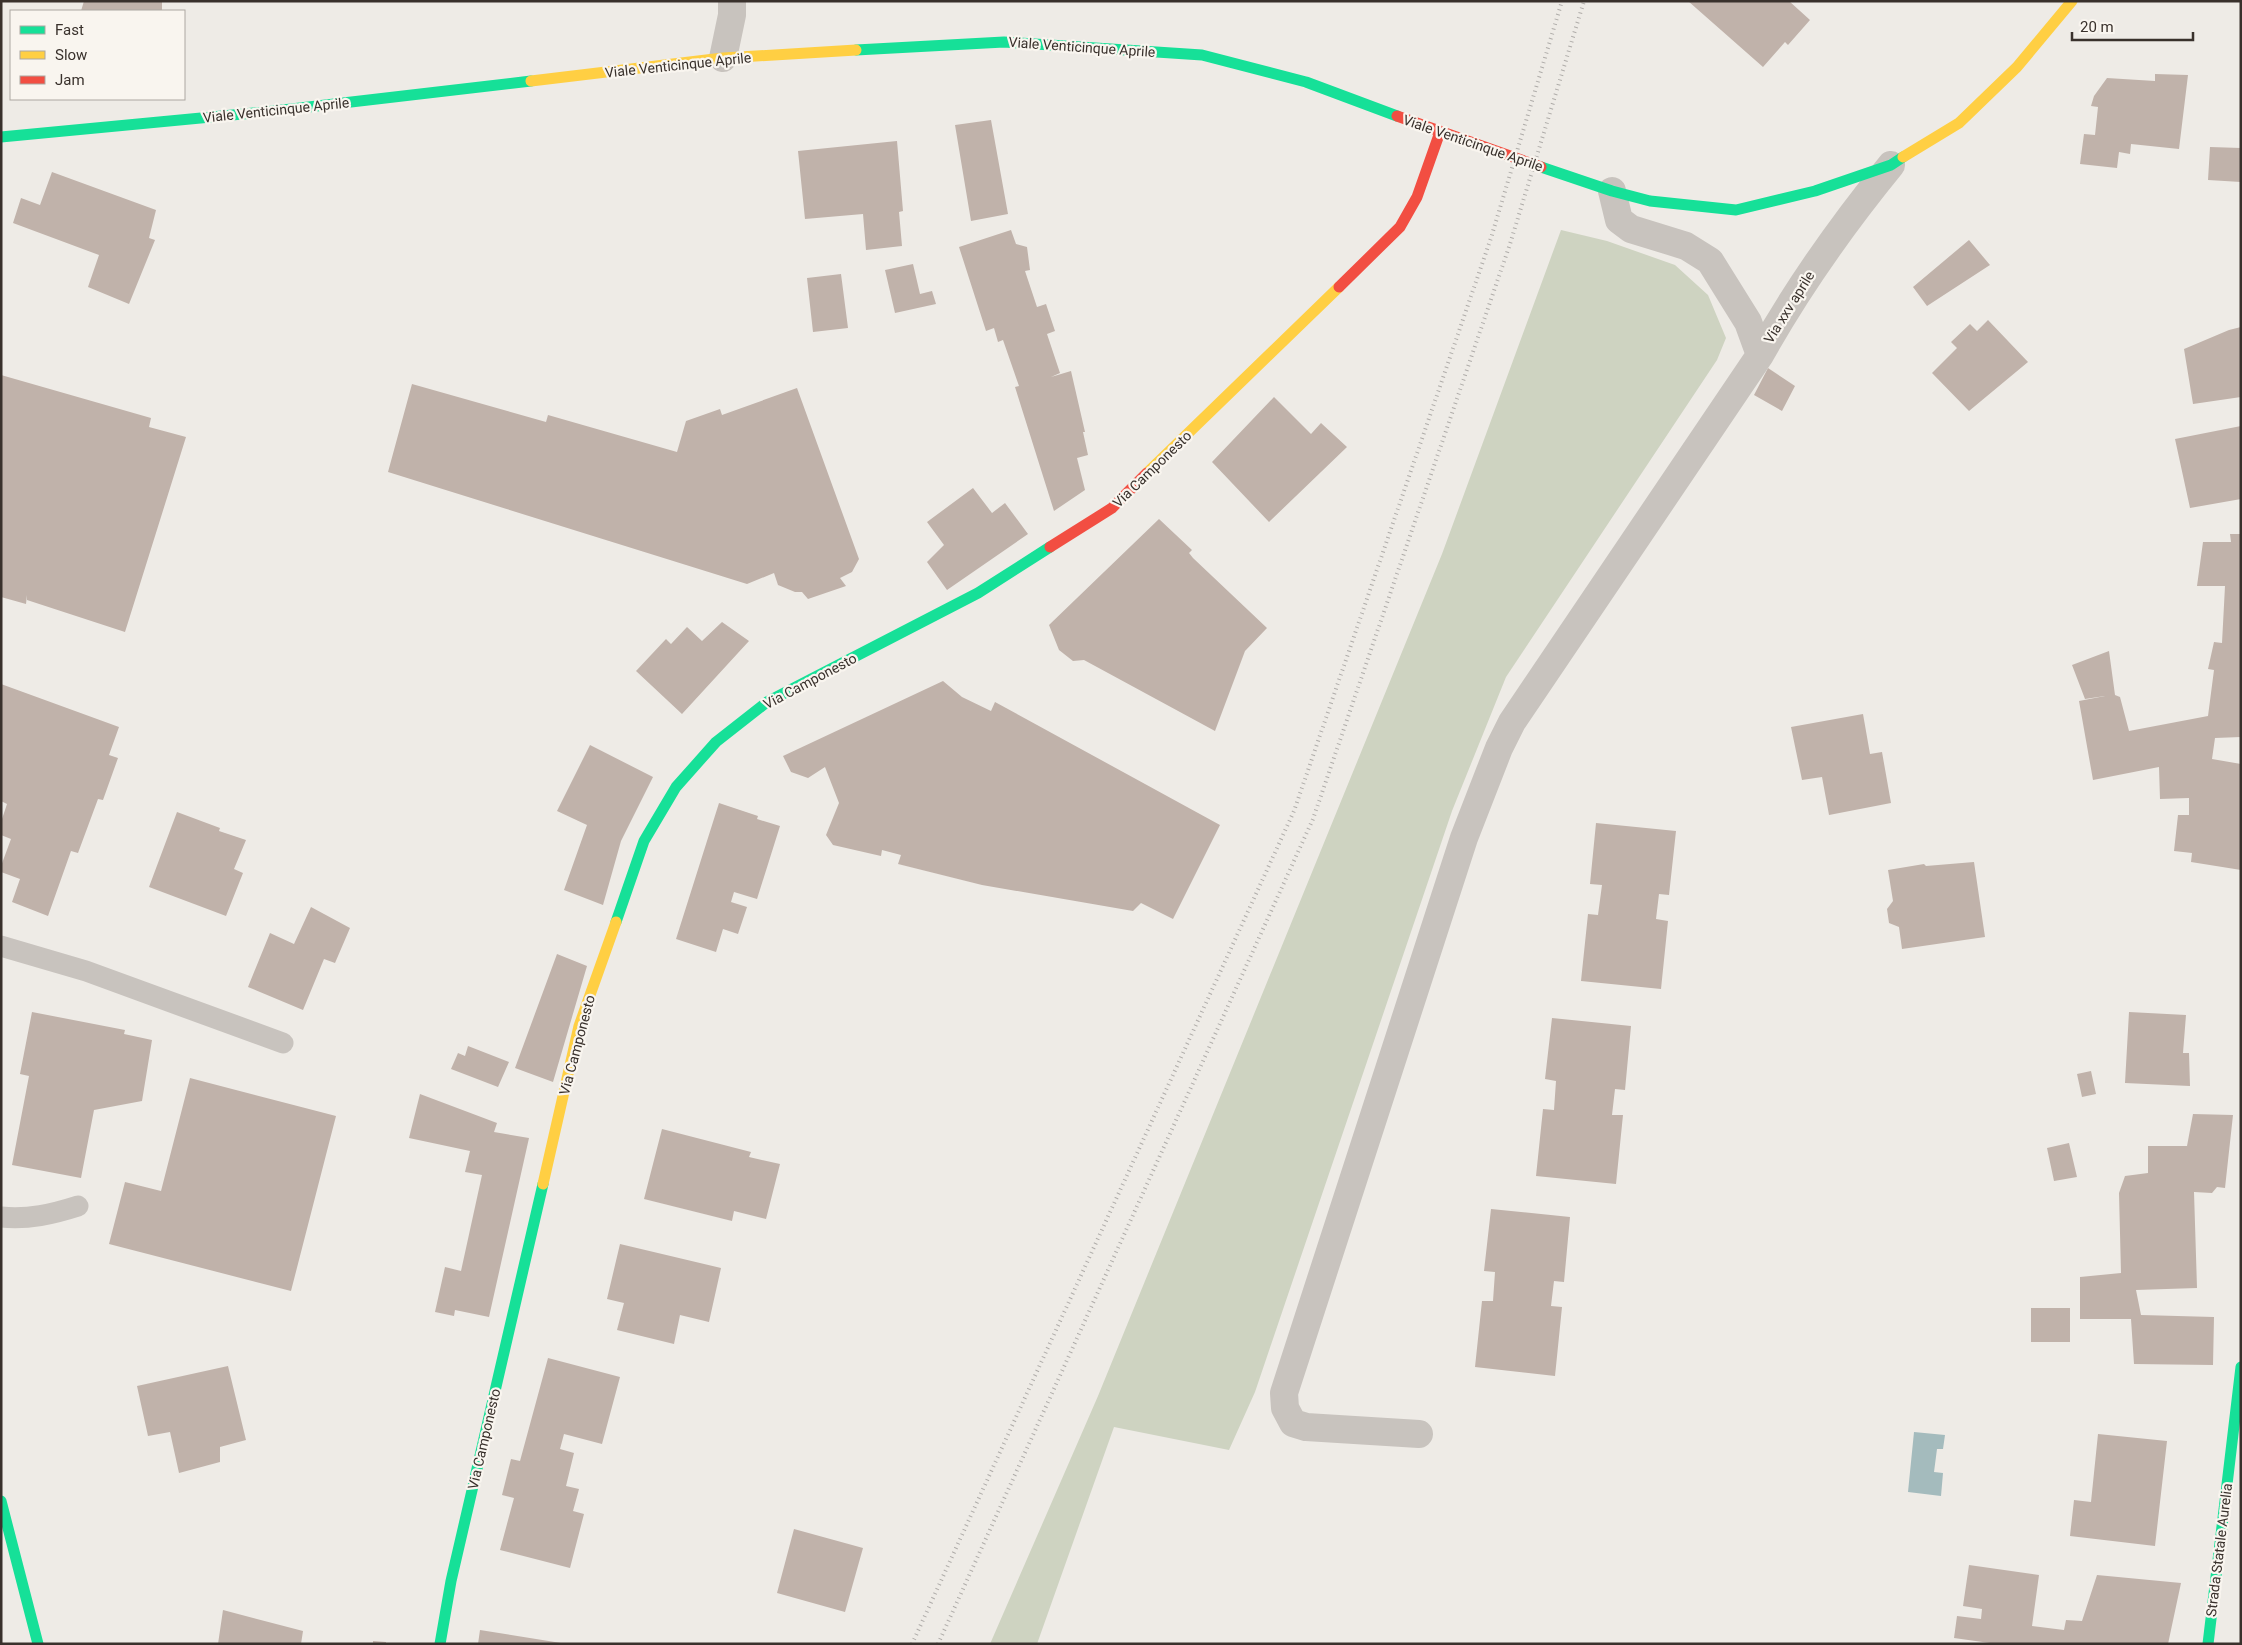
<svg xmlns="http://www.w3.org/2000/svg" width="2242" height="1645" font-family="Roboto,sans-serif">
	<style>
		.green { fill: #ced3c1 }
		.water { fill: #a4bbbd }
		.building { fill: #c0b2aa }
		.lines { fill: none; stroke-linecap: round; stroke-linejoin: round }
		.lane { stroke: #c8c3be; stroke-width: 21 }
		.street { stroke: #c8c3be; stroke-width: 28 }
		.fast { stroke: #16e098; stroke-width: 11 }
		.slow { stroke: #ffcf43; stroke-width: 11 }
		.jam { stroke: #f24e42; stroke-width: 11 }
		.rail { stroke: #afaca9; stroke-width: 4; stroke-dasharray: 1 4; stroke-linecap: butt }
		.labels { text-anchor: middle; dominant-baseline: central; stroke-width: 4.5; stroke-linejoin: round; paint-order: stroke }
		.street-label { font-size: 14px; fill: #39312c; stroke: #f9f5ef }
	</style>
	<rect width="100%" height="100%" fill="#eeebe6"/>
	<path class="green" d="M1561,230l46,11 68,24 33,30 18,43 -9,22 -211,317 -54,134 -197,581 -26,58 -115,-23 -77,217h-47l108,-248 344,-842z"/>
	<path class="water" d="M1914,1432l31,3 -2,14h-6l-3,23 9,1 -2,23 -33,-4z"/>
	<path class="building" d="M84,1h78v10h-81z
		M1688,1h101l21,19 -22,25 -3,-3 -22,25z
		M2155,74l33,1 -9,74 -48,-5 -1,10 -11,-2 -2,16 -37,-4 4,-30 11,1 3,-28 -7,-1 3,-10 13,-18 48,3z
		M991,120l17,94 -37,7 -16,-96z
		M897,141l6,70 -4,1 3,34 -36,4 -3,-36 -58,5 -7,-68z
		M2210,147l31,1v34l-33,-2z
		M52,172l104,38 -7,28 6,2 -26,64 -41,-17 11,-32 -86,-32 8,-25 19,7z
		M1011,230l5,14 11,3 3,23 -5,1 12,36 9,-3 9,27 -8,3 13,39 -9,4 20,-6 14,61h-2l5,23 -11,3 8,32 -31,21 -39,-124 4,-1 -16,-46 -5,2 -4,-14 -8,3 -27,-84z
		M1969,240l21,25 -63,41 -14,-19z
		M913,264l7,30 12,-3 4,13 -41,9 -10,-43z
		M841,274l7,54 -35,4 -6,-54z
		M1988,320l40,42 -59,49 -37,-38 25,-25 -6,-6 19,-18 7,7z
		M2241,327v70l-48,7 -9,-55 45,-19z
		M1768,368l27,18 -13,25 -28,-16z
		M1,375l150,43 -2,9 37,10 -61,195 -98,-32v-5l-1,9 -25,-7z
		M412,384l134,38 2,-7 129,37 9,-31 34,-12 2,6 75,-27 62,171 -7,13 -12,6 6,8 -38,13 -6,-7h-7l-17,-7 -4,-12 -27,11 -359,-112z
		M1274,397l37,37 10,-11 26,24 -78,75 -57,-60z
		M2241,426v73l-51,9 -15,-69z
		M973,488l19,25 13,-10 23,31 -81,56 -20,-28 17,-17 -17,-23z
		M1159,519l33,31 -3,3 4,5 74,70 -22,23 -30,80 -131,-71 -11,1 -14,-11 -10,-25z
		M2230,534h11v203l-26,1 -3,21 29,5v106l-50,-8 1,-9 -18,-2 4,-36h11v-17l-29,1 -1,-32 -66,13 -14,-79 26,-5 -20,3 -13,-34 37,-14 6,44 5,2 9,34 79,-15 6,-46 -6,-1 6,-27 8,1 3,-57h-28l6,-44h28z
		M722,622l27,19 -67,73 -46,-43 30,-32 5,5 16,-17 15,14z
		M943,681l19,16 29,14 4,-9 225,123 -47,94 -32,-16 -8,8 -151,-26 -84,-21 3,-9 -19,-5 -1,6 -48,-11 -7,-10 13,-32 -14,-36 -17,11 -17,-6 -8,-16z
		M1,684l118,43 -10,28 9,3 -15,42 -5,-1 -20,54 -7,-2 -23,65 -36,-14 8,-23 -19,-7v-6l10,-27 -10,-4v-13l6,-18 -6,-3z
		M1863,714l7,40 12,-2 9,51 -62,12 -7,-38 -20,3 -11,-53z
		M590,745l63,32 -32,64 -18,64 -39,-15 23,-65 -30,-14z
		M719,803l39,13 -1,3 23,7 -23,73 -23,-7 -3,10 16,5 -9,27 -15,-5 -7,23 -40,-13z
		M177,812l43,16 -1,3 27,9 -12,29 9,4 -17,43 -77,-29z
		M1596,823l80,8 -7,64 -10,-1 -3,25 12,2 -7,68 -80,-8 7,-67 10,1 4,-30 -12,-1z
		M1974,862l11,75 -83,12 -3,-22 -10,-4 -2,-14 6,-8 -5,-31 36,-6 2,2z
		M311,907l39,21 -15,35 -11,-4 -21,51 -55,-23 22,-54 24,11z
		M557,954l30,12 -34,116 -38,-14z
		M32,1012l93,18 -1,4 28,6 -10,61 -48,9 -13,68 -69,-13 17,-89 -9,-2z
		M2129,1012l57,3 -3,38h6l1,33 -65,-3z
		M1552,1018l79,8 -6,64 -10,-1 -3,26h11l-7,69 -80,-8 7,-67 11,1 2,-29 -11,-2z
		M468,1046l41,16 -11,25 -47,-18 7,-16 7,3z
		M2091,1071l5,23 -14,3 -5,-23z
		M190,1078l146,38 -45,175 -182,-47 16,-62 36,9z
		M420,1094l77,29 -3,9 35,6 -40,179 -34,-7 -1,6 -19,-4 10,-45 16,4 21,-96 -17,-3 5,-21 -61,-13z
		M2193,1114l40,1 -8,73 -8,-1 -5,6 -18,-1 3,96 -61,2 5,25 73,2 -1,48 -79,-1 -3,-45h-51v-42l41,-4 -2,-80 6,-17 23,-3v-27h39z
		M662,1129l89,23 -2,5 31,7 -14,55 -32,-8 -2,10 -88,-22z
		M2069,1143l8,34 -23,4 -7,-33z
		M1491,1209l79,8 -6,65 -10,-1 -3,25 11,1 -7,69 -80,-9 7,-66h11l2,-29 -11,-1z
		M620,1244l101,24 -12,54 -29,-7 -6,29 -57,-14 7,-27 -17,-4z
		M2031,1308h39v34h-39z
		M548,1358l72,19 -18,67 -38,-10 -4,15 14,4 -8,33 13,3 -6,22 11,3 -14,54 -70,-18 14,-52 -12,-3 9,-36 9,2z
		M228,1366l18,74 -26,7v15l-41,11 -9,-41 -22,4 -11,-50z
		M2098,1434l69,7 -12,105 -85,-10 4,-36 17,2z
		M794,1529l69,19 -18,64 -68,-19z
		M1969,1565l70,10 -7,51 32,4 2,-10 16,1 15,-46 84,8 -13,61h-171l-43,-6 3,-22 24,3 1,-10 -19,-3z
		M223,1610l80,21 -2,13h-83z
		M480,1630l81,13v1h-83z
		M373,1641l13,1v2h-13z"/>
	<g class="lines">
		<path class="lane" d="M1,946l85,25 197,72
			M1,1217c27,3 52,-3 77,-11"/>
		<path class="street" d="M723,58l9,-43v-14
			M1612,191l7,29 12,9 55,17 24,15 38,61 12,33
			M1419,1434l-113,-7 -13,-4 -8,-15 -1,-15 180,-555 35,-90 13,-26 248,-367c38,-68 82,-130 131,-190"/>
		<path class="fast" d="M856,50l148,-8 198,13 104,27 91,34
			M1,137l273,-26 257,-30
			M1541,167l71,24 38,10 86,9 79,-19 76,-26 12,-8
			M616,922l28,-81 32,-54 40,-45 51,-40 211,-109 72,-46
			M1,1501l37,143
			M440,1644l11,-63 92,-397
			M2208,1644l33,-277"/>
		<path class="slow" d="M531,81l192,-23 133,-8
			M1903,157l56,-34 58,-56 55,-66
			M1147,473l192,-186
			M543,1184l36,-158 37,-104"/>
		<path class="jam" d="M1397,116l144,51
			M1339,287l61,-60 17,-30 23,-65
			M1050,547l62,-39 35,-35"/>
		<path class="rail" d="M912,1644l382,-833 197,-573 71,-237
			M938,1644l375,-825 197,-575 74,-243"/>
	</g>
	<g class="labels">
		<g class="street-label">
			<text transform="translate(1082 47) rotate(4)">Viale Venticinque Aprile</text>
			<text transform="translate(678 65) rotate(-6)">Viale Venticinque Aprile</text>
			<text transform="translate(276 110) rotate(-6)">Viale Venticinque Aprile</text>
			<text transform="translate(1473 143) rotate(19)">Viale Venticinque Aprile</text>
			<text transform="translate(1789 307) rotate(-58)">Via xxv aprile</text>
			<text transform="translate(1152 469) rotate(-44)">Via Camponesto</text>
			<text transform="translate(810 681) rotate(-28)">Via Camponesto</text>
			<text transform="translate(577 1045) rotate(-75)">Via Camponesto</text>
			<text transform="translate(484 1439) rotate(-77)">Via Camponesto</text>
			<text transform="translate(2219 1550) rotate(-83)">Strada Statale Aurelia</text>
		</g>
	</g>
	<rect width="2242" height="1645" fill="none" stroke="#39312c" stroke-width="5"/>
	<rect x="10" y="10" width="175" height="90" fill="#f9f5ef" stroke="#aca7a1"/>
	<rect x="20" y="26" width="25" height="8" fill="#16e098" stroke="#aca7a1"/>
	<text x="55" y="35" font-size="15" fill="#39312c">Fast</text>
	<rect x="20" y="51" width="25" height="8" fill="#ffcf43" stroke="#aca7a1"/>
	<text x="55" y="60" font-size="15" fill="#39312c">Slow</text>
	<rect x="20" y="76" width="25" height="8" fill="#f24e42" stroke="#aca7a1"/>
	<text x="55" y="85" font-size="15" fill="#39312c">Jam</text>
	<path d="M2072 32v8h121v-8" fill="none" stroke="#39312c" stroke-width="2.5"/>
	<text x="2080" y="32" font-size="15" fill="#39312c" stroke="#f9f5ef" stroke-width="4" paint-order="stroke">20 m</text>
</svg>
